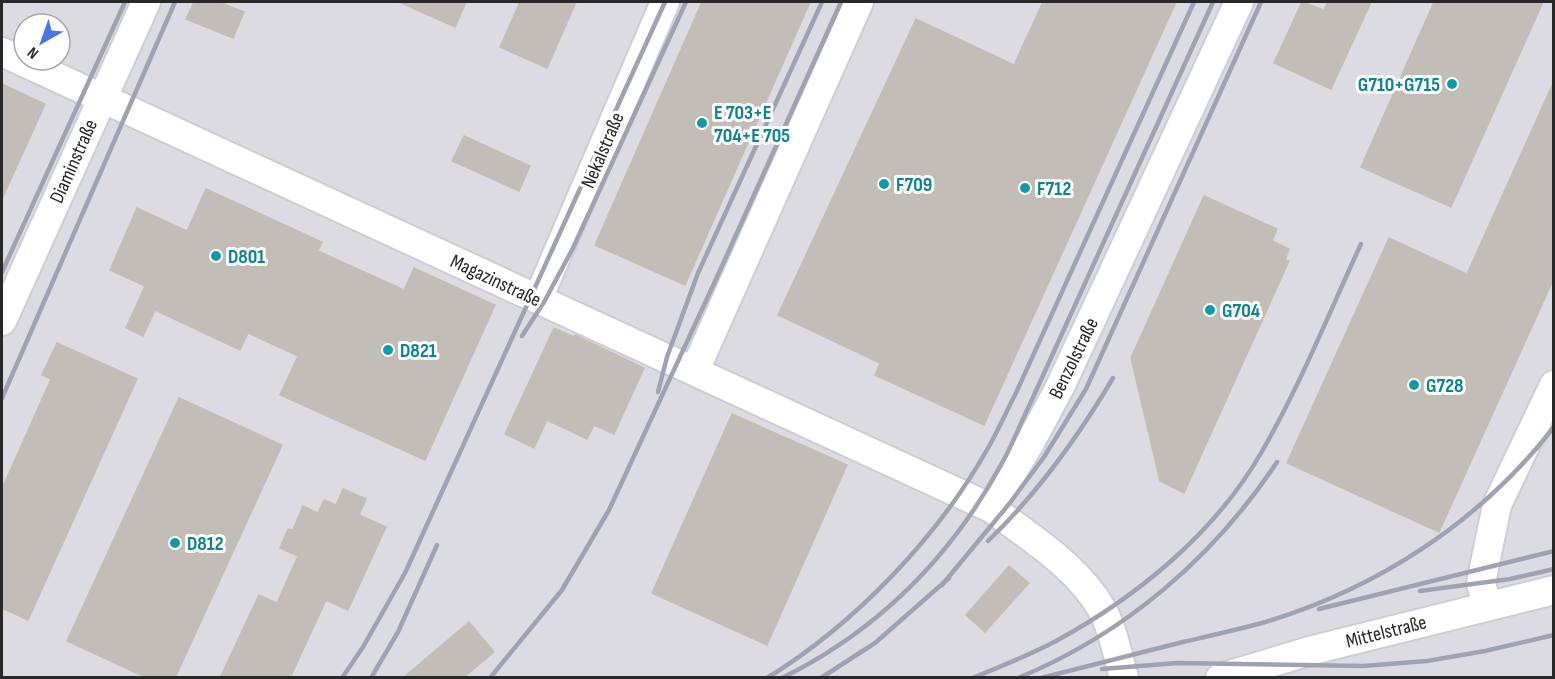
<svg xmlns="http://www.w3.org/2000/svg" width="1555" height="679" font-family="'Sofia Sans Condensed',sans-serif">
<rect width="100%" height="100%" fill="#e9e2db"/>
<path fill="#dddbe2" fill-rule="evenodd" d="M 2,2 L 1553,2 L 1553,677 L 2,677 ZM 24,24 L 60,24 L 60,60 L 24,60 Z"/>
<g fill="#c2bdb7" stroke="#c4beb5" stroke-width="1.5">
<polygon points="194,2 219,2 244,12 233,38 186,19"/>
<polygon points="399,2 466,2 455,27"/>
<polygon points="520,2 576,2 547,68 500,47"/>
<polygon points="702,2 810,2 685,285 595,245"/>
<polygon points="1043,2 1176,2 984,425 875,375 880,363 778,315 916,19 1014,65"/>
<polygon points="1302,2 1324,10 1328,2 1371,2 1331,89 1274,63"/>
<polygon points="1434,2 1543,2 1451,207 1361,167"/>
<polygon points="1554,81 1554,278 1439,532 1287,463 1389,238 1467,274"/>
<polygon points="2,84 45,104 2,199"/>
<polygon points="464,136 530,166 519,191 452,161"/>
<polygon points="206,189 322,242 318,251 404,290 414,268 495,305 425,460 280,395 298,356 248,333 240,350 155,310 143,336 126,328 145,286 110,270 137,208 187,231"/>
<polygon points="1204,196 1277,229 1272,241 1289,249 1285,260 1289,261 1184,493 1160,481 1131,358"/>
<polygon points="554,328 574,337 575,335 644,368 614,434 594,425 587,439 547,420 534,448 505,434"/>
<polygon points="57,343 137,379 28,620 2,608 2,489 51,379 42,375"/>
<polygon points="179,398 282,445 175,678 147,678 67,641"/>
<polygon points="732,414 847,465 767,645 652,593"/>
<polygon points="343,489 366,499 359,515 386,527 348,610 326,600 290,678 220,678 259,595 277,603 298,556 280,548 288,529 293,530 303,506 318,513 324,500 336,505"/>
<polygon points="1009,566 1029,583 985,632 966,615"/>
<polygon points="469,622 494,652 463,678 403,678"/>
</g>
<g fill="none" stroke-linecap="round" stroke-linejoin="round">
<g stroke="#c9ced9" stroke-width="32">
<g id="minor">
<path d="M 2,52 L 991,508 C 1030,538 1078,566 1103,611 C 1113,630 1118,656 1124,678"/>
<polyline points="538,299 665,2"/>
<polyline points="2,321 146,2"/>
<polyline points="695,370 859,2"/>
<polyline points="991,508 1031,441 1060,387 1239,2"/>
<polyline points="1487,606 1481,583 1497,505 1554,385"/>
<polyline points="1220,678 1313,650 1554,590"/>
</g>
</g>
<use href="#minor" stroke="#fff" stroke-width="28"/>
<g stroke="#9fa3b1" stroke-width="4.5">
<polyline points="2,272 125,2"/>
<polyline points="522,336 544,302 572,250 686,2"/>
<polyline points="658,392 667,357 698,273 822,2"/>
<polyline points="2,398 175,2"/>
<path d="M 988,541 C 1037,494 1078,437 1113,378"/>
<polyline points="942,585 1009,504 1044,457 1086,389 1261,2"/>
<polyline points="1420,591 1510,579 1554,569"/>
<polyline points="1319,609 1554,551"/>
<polyline points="1102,669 1177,663 1363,666 1427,661 1485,651 1554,635"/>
<polyline points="342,678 363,647 405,573 665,2"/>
<polyline points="371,678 398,632 437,545"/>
<polyline points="490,678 562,590 609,510 717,277 841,2"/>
<path d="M 767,678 C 855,624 938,537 988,448 C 998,431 1006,412 1015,395 L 1194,2"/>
<path d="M 782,678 C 877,631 950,558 1001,465 C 1012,446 1020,424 1030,404 L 1213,2"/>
<polyline points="821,678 875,643 949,578"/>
<path d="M 973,678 C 1001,666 1030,655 1056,641 C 1137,597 1215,533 1261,453 C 1300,386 1329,313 1361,244"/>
<path d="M 1018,678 C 1125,634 1214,557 1277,462"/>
<path d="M 1041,678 C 1088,666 1135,654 1183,642 C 1209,636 1236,630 1262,623 C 1377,589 1480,522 1554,427"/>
</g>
</g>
<g fill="#0f9aa8" stroke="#fff" stroke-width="2">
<circle cx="1452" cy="84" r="6"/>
<circle cx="702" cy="123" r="6"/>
<circle cx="884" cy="184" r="6"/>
<circle cx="1025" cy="188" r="6"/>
<circle cx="216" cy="256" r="6"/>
<circle cx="1210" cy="310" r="6"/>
<circle cx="388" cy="350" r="6"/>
<circle cx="1414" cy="385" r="6"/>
<circle cx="175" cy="543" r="6"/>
</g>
<g text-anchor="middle" stroke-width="6" stroke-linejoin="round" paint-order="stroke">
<g font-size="20" font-weight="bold" fill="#0d838f" stroke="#fff" text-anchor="start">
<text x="1440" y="91" text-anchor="end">G710+G715</text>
<text x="714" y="119">E 703+E<tspan x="714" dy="23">704+E 705</tspan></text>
<text x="896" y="191">F709</text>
<text x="1037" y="195">F712</text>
<text x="228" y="263">D801</text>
<text x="1222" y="317">G704</text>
<text x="400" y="357">D821</text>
<text x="1426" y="392">G728</text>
<text x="187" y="550">D812</text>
</g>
<g font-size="20" fill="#282828" stroke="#fff">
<text transform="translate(602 150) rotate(-67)" y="7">Nekalstraße</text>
<text transform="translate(73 161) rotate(-66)" y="7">Diaminstraße</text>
<text transform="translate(496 280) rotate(25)" y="7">Magazinstraße</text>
<text transform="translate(1073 358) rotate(-64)" y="7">Benzolstraße</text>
<text transform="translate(1386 631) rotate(-14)" y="7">Mittelstraße</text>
</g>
</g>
<rect width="1555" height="679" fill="none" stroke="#282828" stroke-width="6"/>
<g transform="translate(42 42) rotate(220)"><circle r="28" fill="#ffffff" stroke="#a9a9a9" stroke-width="1.5"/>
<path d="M0-4.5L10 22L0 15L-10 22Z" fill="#4973e8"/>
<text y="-9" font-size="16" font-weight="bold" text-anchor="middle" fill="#282828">N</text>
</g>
</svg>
